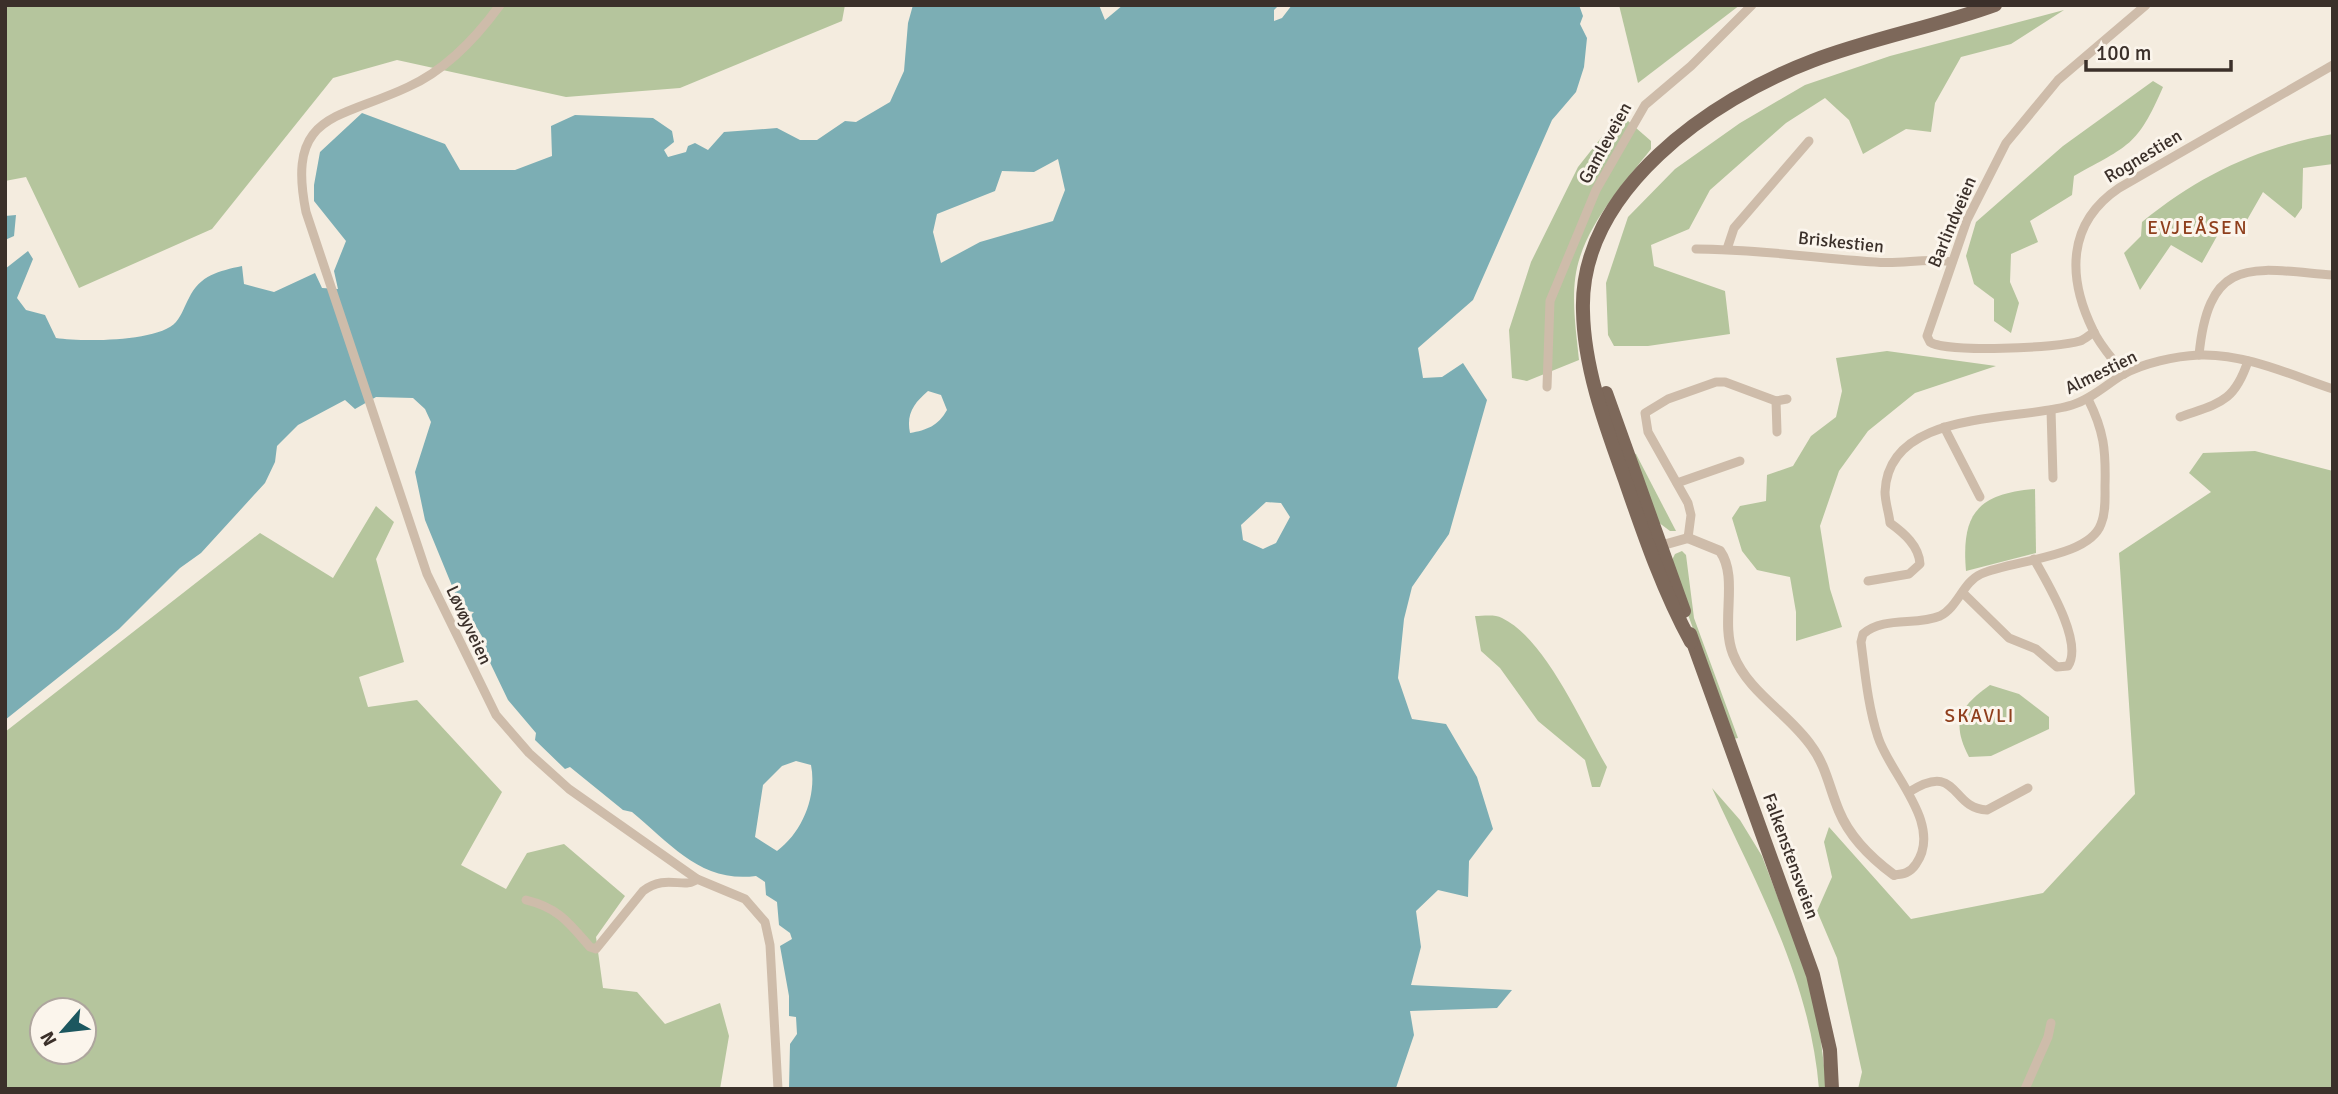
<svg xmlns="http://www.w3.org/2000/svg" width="2338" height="1094" font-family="Signika,sans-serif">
<rect width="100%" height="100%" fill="#f4ecdf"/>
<g fill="#b5c59d" fill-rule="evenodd">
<polygon points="5,5 845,5 842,21 680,88 566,97 397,60 333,78 212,229 79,288 26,177 5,181"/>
<polygon points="1619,5 1740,5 1638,83"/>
<polygon points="2064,10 2011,44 1961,57 1935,103 1931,132 1906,129 1863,154 1849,120 1825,98 1786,123 1710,190 1689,229 1651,245 1654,266 1725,291 1730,334 1648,346 1614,346 1608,335 1606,283 1628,217 1675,169 1740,123 1805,85 1890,56"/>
<path d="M 2153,81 L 2163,87 C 2137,147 2129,145 2074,176 L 2072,195 L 2030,221 L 2038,242 L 2011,254 L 2010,282 L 2019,303 L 2011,333 L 1994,321 L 1994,299 L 1974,284 L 1966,256 L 1976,222 L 2063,146 Z"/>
<path d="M 1620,114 L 1651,141 L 1651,149 C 1625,182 1593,217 1580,257 C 1569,289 1576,328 1579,360 L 1527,381 L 1512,378 L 1509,330 L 1531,262 L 1578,167 Z"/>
<path d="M 2333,134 L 2333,164 L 2303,168 L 2302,208 L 2295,218 L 2263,192 L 2243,227 L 2226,220 L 2202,263 L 2171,245 L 2140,290 L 2124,253 L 2141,236 L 2142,222 C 2201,174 2259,147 2333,134 Z"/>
<polygon points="1887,351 1996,366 1915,393 1868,431 1839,471 1820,526 1830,589 1842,627 1796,641 1796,612 1790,577 1757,570 1742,551 1732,518 1740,506 1766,501 1767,475 1793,466 1811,436 1836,417 1842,391 1836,358"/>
<polygon points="2255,451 2333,471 2333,1089 1858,1089 1862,1072 1837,958 1817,911 1832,877 1824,842 1829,827 1911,919 2043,893 2135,794 2119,553 2211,492 2189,473 2203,453"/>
<polygon points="1633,453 1636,454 1676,531 1670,531 1658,522"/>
<path d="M 2035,489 L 2036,553 L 1966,571 C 1961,513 1978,494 2035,489 Z"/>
<path d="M 376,506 L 394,522 L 376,559 L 404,662 L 359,677 L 368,707 L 417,700 L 502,792 L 461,865 L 506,889 L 527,853 L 564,844 L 625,896 L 596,937 L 603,988 L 637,992 L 665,1024 L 720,1003 L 729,1036 L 720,1089 L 5,1089 L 5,732 L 260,533 L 333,578 ZM 42,1010 L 84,1010 L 84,1052 L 42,1052 Z"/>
<polygon points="1682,551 1686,555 1694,618 1738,738 1733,739 1674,576 1672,560 1675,554"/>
<path d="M 1475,616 C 1483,616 1495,614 1502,618 C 1546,639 1582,725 1607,767 L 1600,787 L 1592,787 L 1585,760 L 1538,721 L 1500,668 L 1481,651 Z"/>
<path d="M 1990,685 L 2019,694 L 2049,717 L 2049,729 L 1991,756 L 1969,757 C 1951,722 1959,707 1990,685 Z"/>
<path d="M 1712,788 L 1740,820 L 1762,856 L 1815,995 L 1827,1089 L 1819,1089 C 1810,979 1757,886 1712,788 Z"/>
</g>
<g fill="#7caeb4" fill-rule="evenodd">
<path d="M 913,5 L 1099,5 L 1105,20 L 1123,5 L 1279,5 L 1274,10 L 1274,21 L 1282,18 L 1292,5 L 1579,5 L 1583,16 L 1580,24 L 1587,38 L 1584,67 L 1576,92 L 1552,120 L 1473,300 L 1418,348 L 1423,378 L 1442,377 L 1463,363 L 1487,400 L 1449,534 L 1412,587 L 1404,619 L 1398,678 L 1412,719 L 1446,724 L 1477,777 L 1493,829 L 1469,861 L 1468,897 L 1438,890 L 1416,911 L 1421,947 L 1411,985 L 1512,990 L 1497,1008 L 1410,1011 L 1414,1035 L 1396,1088 L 789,1089 L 790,1044 L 797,1034 L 796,1017 L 789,1016 L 789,996 L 780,946 L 792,939 L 790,933 L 779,925 L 777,902 L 766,895 L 765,882 L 756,876 C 701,883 672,845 632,812 L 623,810 L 570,767 L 565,769 L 535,740 L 536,733 L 508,700 L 483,648 L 487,645 L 470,616 L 474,612 L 467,611 L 464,600 L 457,598 L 425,520 L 415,472 L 431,422 L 425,409 L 413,398 L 376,397 L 355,409 L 345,400 L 298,425 L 277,446 L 275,462 L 265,483 L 201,553 L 180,568 L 119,629 L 5,720 L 5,269 L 28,251 L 33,259 L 17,298 L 26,310 L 45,315 L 56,338 C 82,342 159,342 176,322 C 182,315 185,305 189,298 C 200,275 219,271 242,266 L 244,284 L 274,292 L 315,273 L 322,288 L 338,289 L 334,271 L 346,241 L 314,201 L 314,185 L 320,152 L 362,113 L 445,144 L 460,170 L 515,170 L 552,156 L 551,126 L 575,115 L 653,118 L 672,131 L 674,142 L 664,150 L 668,157 L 686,152 L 688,146 L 695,143 L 708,150 L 724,132 L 777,128 L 800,140 L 817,140 L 845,121 L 856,122 L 890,102 L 904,71 L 908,23 ZM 1058,159 L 1065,190 L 1053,221 L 980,242 L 941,263 L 933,232 L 937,214 L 995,191 L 1002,171 L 1034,172 ZM 928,391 L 941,395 L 947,410 C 938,426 927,430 910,433 C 906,414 914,403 928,391 ZM 1266,502 L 1281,503 L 1290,517 L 1276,543 L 1263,549 L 1243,540 L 1241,525 ZM 796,761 L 811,765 C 817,795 803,832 777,851 L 755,837 L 763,785 L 782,766 Z"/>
<polygon points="16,215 14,236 5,240 5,216"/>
</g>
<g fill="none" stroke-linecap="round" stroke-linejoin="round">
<g stroke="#cebcaa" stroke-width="9">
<path d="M 500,5 C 476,38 446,70 408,87 C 338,120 286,112 306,212 L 427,574 L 496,715 L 529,753 L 569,789 L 697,879 L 745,899 L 765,922 L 770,945 L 778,1089"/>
<path d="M 1696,249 C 1756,249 1815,258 1875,262 C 1901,265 1926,257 1952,262"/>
<polyline points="1727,249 1734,228 1809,141"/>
<path d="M 2094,332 C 2089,335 2085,339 2080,341 C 2059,348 1945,353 1930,342 L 1927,336 L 1967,220 L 2006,143 L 2058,80 L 2146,5"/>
<path d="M 2199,355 C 2209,253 2253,269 2333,275"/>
<path d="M 2124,374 C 2114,360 2100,346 2093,330 C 2067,277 2067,223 2119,188 L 2333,65"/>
<polyline points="1547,387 1550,301 1596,190 1645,105 1691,66 1752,5"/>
<polyline points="1776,401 1777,432"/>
<polyline points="2051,410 2053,478"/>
<path d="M 2180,417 C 2219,403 2234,403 2248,361"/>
<polyline points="1944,427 1980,497"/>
<polyline points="1677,483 1740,461"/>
<polyline points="1688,538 1691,515 1688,503 1648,432 1645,413 1668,399 1716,382 1725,382 1776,401 1787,399"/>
<path d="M 1868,581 L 1909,574 L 1920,564 C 1919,546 1904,533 1890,523 C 1889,513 1885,502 1885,492 C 1888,408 2018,422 2072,405 C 2091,399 2106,385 2122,375 C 2143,363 2176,356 2199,355 C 2244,353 2291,375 2333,389"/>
<path d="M 1963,593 L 2009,638 L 2036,649 L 2057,667 L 2068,666 C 2084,642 2046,581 2034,559"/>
<path d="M 1909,792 C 1959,760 1950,809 1987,810 L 2028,788"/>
<path d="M 1894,875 C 1904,874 1910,873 1916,864 C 1944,824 1889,773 1878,737 C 1868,707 1865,673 1861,642 L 1863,634 C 1884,616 1916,626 1940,616 C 1958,607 1963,582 1981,574 C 2011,560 2089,558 2101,524 C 2106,512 2105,498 2105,486 C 2106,450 2104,431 2088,399"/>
<path d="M 526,900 C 559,908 569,923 590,947 L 596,949 L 643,891 C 666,873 685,890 697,879"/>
<polyline points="2025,1089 2048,1037 2051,1023"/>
</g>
<path stroke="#cebcaa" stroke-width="10" d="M 1656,547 L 1688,538 L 1720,551 C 1739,578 1720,621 1733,654 C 1749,694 1789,713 1812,747 C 1826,766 1830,790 1839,811 C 1850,838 1871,858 1894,875"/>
<g stroke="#7d685a" stroke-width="14">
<polyline points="1606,393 1684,611"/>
<polyline points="1690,634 1813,975 1830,1050 1832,1089"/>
<path d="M 1691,642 C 1663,591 1644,535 1625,480 C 1606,427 1584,369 1583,311 C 1579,190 1712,99 1812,61 C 1872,38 1935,27 1995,5"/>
</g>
</g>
<g text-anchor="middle" stroke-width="6" stroke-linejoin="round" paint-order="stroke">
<g font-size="18" fill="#3b302a" stroke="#fbf5ec">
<text transform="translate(1605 143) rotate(-61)" y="6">Gamleveien</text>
<text transform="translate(2143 156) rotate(-31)" y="6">Rognestien</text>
<text transform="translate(1952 222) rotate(-67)" y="6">Barlindveien</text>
<text transform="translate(1841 242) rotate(6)" y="6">Briskestien</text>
<text transform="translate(2101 372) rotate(-26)" y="6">Almestien</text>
<text transform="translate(469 625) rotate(65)" y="6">Løvøyveien</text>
<text transform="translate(1791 856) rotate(70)" y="6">Falkenstensveien</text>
</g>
<g font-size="19" letter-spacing="2" fill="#8f3f1d" stroke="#fbf5ec">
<text x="2198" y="234">EVJEÅSEN</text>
<text x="1980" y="722">SKAVLI</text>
</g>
</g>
<rect width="2338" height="1094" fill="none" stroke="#3b302a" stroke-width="14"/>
<g transform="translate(63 1031) rotate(242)"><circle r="33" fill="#fbf5ec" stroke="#aea69e" stroke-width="2"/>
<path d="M0-5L12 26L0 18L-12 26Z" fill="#1c575f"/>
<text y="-10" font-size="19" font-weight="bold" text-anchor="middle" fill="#3b302a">N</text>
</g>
<path d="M2086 60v10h145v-10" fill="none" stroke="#3b302a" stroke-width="3.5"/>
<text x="2096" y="60" font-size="21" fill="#3b302a" stroke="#fbf5ec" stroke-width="5" paint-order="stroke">100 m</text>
</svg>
